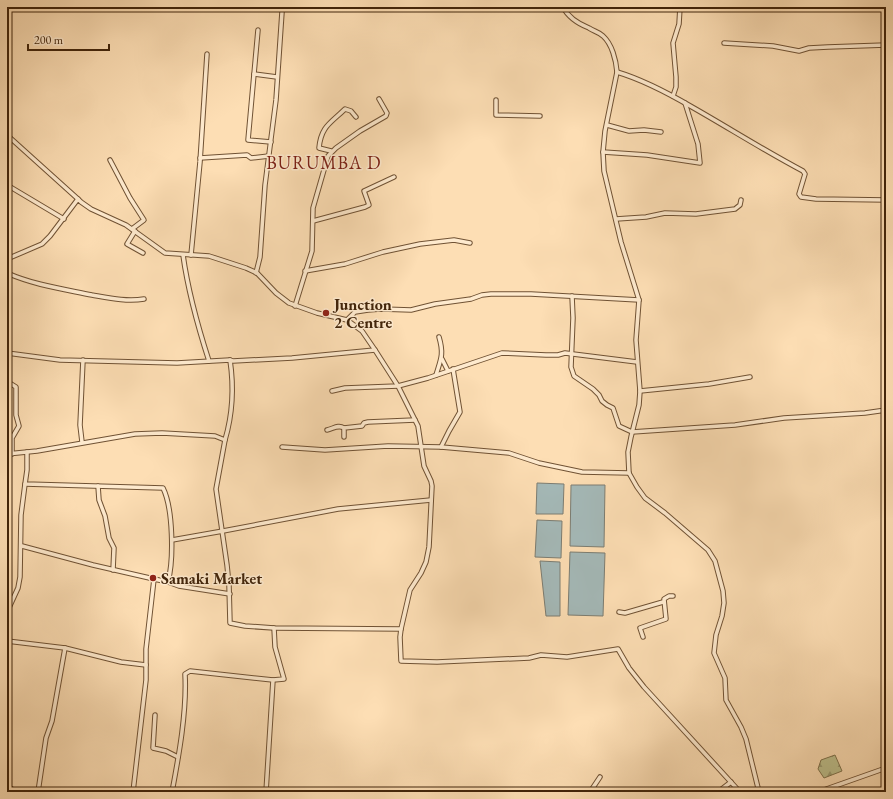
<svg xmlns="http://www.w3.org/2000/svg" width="893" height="799" font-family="'EB Garamond',serif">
<defs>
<pattern id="forest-firs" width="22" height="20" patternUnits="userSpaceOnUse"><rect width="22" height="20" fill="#bec18e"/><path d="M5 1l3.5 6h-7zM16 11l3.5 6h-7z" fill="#9c9d72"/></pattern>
</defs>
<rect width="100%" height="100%" fill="#fddeb4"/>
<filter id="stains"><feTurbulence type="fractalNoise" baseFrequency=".005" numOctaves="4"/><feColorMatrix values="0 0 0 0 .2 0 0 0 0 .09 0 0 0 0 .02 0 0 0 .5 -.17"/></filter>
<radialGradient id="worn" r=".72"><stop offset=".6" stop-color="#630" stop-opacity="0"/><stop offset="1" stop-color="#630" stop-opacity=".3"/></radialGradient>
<polygon fill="url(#forest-firs)" stroke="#80724c" points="835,755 842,771 824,778 818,769 821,760"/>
<g fill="#a4b9b8" stroke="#7c7d72">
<polygon points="537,483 564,484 563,514 536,514"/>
<polygon points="571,485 605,485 604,547 570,546"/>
<polygon points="537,520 562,521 561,558 535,557"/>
<polygon points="570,552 605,553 603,616 568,615"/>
<polygon points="540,561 560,562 560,616 546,616"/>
</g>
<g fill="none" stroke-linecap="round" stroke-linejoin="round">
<g stroke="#705234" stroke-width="5.5">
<g id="minor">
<path d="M 563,7 C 568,17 579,24 589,28 C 593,31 599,32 603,36 C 612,44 616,60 617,72 L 605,131 L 603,152 L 604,171 L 621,242 L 639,300 L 636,340 L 640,391 L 639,405 L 631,437 L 628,452 L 629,473 L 637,487 L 645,498 L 665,513 L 708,550 L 715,561 L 723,591 L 724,603 L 722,616 L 716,635 L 714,653 L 725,678 L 726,700 L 741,727 L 746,739 L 759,792"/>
<polyline points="258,30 248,140 271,142"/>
<polyline points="724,43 773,46 799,51 809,48 828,47 886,45"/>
<path d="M 617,72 C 644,80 668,93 692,107 C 729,128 765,151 803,171 L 805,174 L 799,194 L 801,197 L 816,199 L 886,200"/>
<polyline points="254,74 277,77"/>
<polyline points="673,96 676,87 676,77 673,43 679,24 680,7"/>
<polyline points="496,100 496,115 540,116"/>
<polyline points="607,125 629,131 644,130 661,132"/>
<polyline points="7,135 78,199"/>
<path d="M 331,151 L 319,148 C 321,126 331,123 345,109 L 351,111 L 356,117"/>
<polyline points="603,152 647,155 700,163 698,144 685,103"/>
<polyline points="200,158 247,155 251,158 269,156"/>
<polyline points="110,160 130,198 144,220 132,229"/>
<polyline points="7,185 64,219"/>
<polyline points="616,219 646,217 665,213 696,214 735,209 740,205 741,200"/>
<polyline points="313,221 365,207 369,205 364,191 394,177"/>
<polyline points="135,231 127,244 143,253"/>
<path d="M 183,255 C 188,291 198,327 209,361"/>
<polyline points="191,255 200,162 207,54"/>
<polyline points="7,259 42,244 50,236 78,199 81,202 91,209 126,225 165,253 209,256 246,268 257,273 276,293 289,303 317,313 347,320 362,331 375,350 398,386 418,426 424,466 431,481 432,486 429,547 426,562 421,573 410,590 401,629 400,637 401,661 437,662 529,658 541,655 567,657 618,649 629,668 644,687 740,792"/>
<polyline points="305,271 345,264 383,252 420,244 454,240 470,243"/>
<path d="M 7,273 C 34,285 63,289 92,295 C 109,298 127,302 144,299"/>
<polyline points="256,273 260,257 265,185 276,100 282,12"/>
<polyline points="572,296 573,318 571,367 574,376 593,389 599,395 602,401 607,405 613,408 619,426 632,432 735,425 784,418 865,413 886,410"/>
<polyline points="295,306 312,251 313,208 328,156 336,148 360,131 386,116 387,113 379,99"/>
<polyline points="347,320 355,312 368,310 381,309 411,310 435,304 471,299 482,295 491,294 531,294 639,300"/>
<polyline points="7,353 60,360 177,363 230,360 233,361 292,358 375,350"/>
<polyline points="442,359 448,371"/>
<polyline points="7,373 8,382 16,387 16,415 19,426 12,438 12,454"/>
<path d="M 436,375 C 441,359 444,354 439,337"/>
<polyline points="332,391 345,388 398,386 428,378 502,353 546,355 558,355 565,353 637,362"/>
<polyline points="640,391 709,384 750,377"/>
<path d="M 327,430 C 333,429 338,424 344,428"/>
<polyline points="344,437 344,428 362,426 364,423 368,422 415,420"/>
<path d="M 225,440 C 233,413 234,387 230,360"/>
<polyline points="82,442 80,425 83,360"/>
<polyline points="282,447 325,450 388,446 441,447 509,453 539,463 582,472 629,473"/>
<polyline points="441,447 449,431 460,412 453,369"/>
<path d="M 27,452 L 27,470 L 25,484 L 163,488 C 173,508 174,559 168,582 L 179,586 L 230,594"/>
<polyline points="7,454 37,451 135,434 162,433 215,436 225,440 216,489 227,565 229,585 230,623 245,626 274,628 401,629"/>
<polyline points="98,486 99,500 105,516 109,538 114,548 113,570"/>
<polyline points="172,540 223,531 338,509 431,500"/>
<polyline points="22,546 93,565 154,579 146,649 146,680 133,792"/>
<polyline points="154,579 168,582"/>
<polyline points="7,612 18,588 20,577 21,515 25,484"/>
<polyline points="619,612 625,613 663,602"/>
<polyline points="643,637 640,628 666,619 664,599 669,596 673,596"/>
<polyline points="7,641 65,648 121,662 146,665"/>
<polyline points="155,715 153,748 166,751 178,757"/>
<polyline points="38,792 46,738 52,721 65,648"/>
<path d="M 172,792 C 179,755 187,711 185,674 L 190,671 L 273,680 L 284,679 L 275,647 L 274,628"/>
<polyline points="266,792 273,680"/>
<polyline points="590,792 600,777"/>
<polyline points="718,792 731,782"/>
<polyline points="818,792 886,768"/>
</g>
</g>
<g stroke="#41240a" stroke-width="7">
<polyline id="highway" points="7,787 15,792"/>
</g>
<use href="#minor" stroke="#feeace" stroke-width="3.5"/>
<use href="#highway" stroke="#eebf7a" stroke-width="5"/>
</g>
<g fill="#8f2418" stroke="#feeace" stroke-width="1.5">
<circle cx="326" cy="313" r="4"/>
<circle cx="153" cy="578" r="4"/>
</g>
<g text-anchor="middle" stroke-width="3" stroke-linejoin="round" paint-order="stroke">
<g font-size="16" font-weight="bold" fill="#41240a" stroke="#feeace" text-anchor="start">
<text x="334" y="310">Junction<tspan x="334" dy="18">2 Centre</tspan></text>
<text x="161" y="584">Samaki Market</text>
</g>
<g font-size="18" letter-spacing="1" fill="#7a1f14" stroke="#feeace">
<text x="324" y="169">BURUMBA D</text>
</g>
</g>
<rect width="893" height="799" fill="none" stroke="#fddeb4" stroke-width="24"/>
<rect x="8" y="8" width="877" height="783" fill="none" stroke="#41240a" stroke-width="2"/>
<rect x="12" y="12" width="869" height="775" fill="none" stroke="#41240a"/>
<path d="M28 44v6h81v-6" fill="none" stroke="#41240a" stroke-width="2"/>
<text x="34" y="44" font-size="12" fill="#41240a" stroke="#feeace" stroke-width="3" paint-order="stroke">200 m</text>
<rect width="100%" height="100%" filter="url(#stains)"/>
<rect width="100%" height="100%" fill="url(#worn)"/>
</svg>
